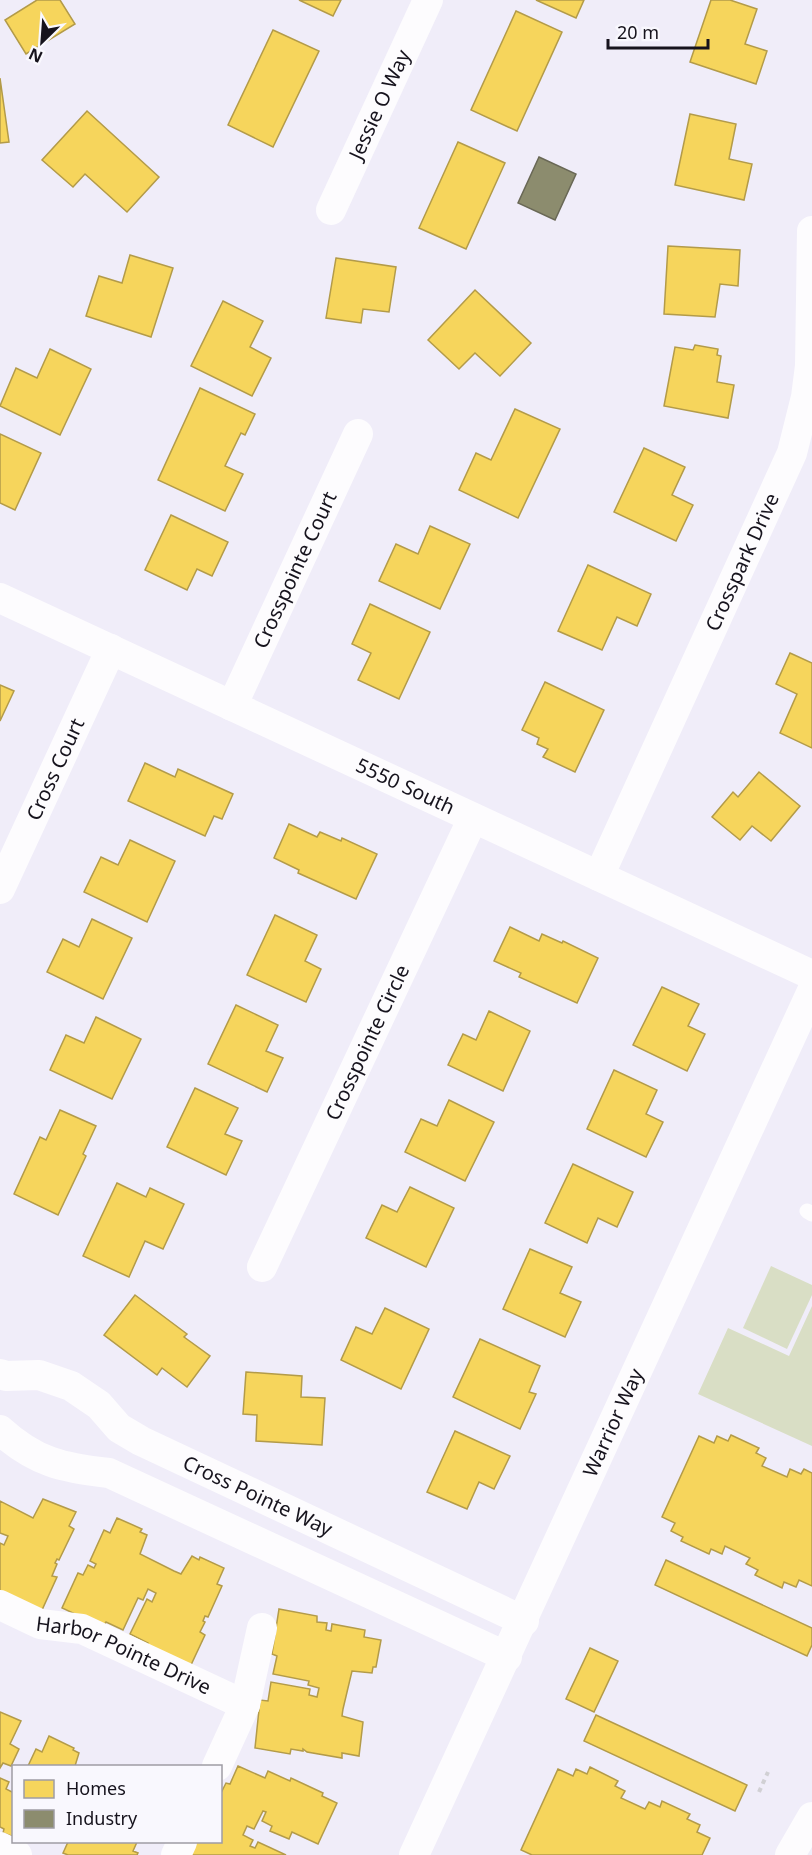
<svg xmlns="http://www.w3.org/2000/svg" width="812" height="1855" font-family="'Noto Sans',sans-serif">
<rect width="100%" height="100%" fill="#f0edf9"/>
<g fill="#d9dec5">
<polygon points="771,1266 812,1285 812,1295 787,1349 743,1328"/>
<polygon points="812,1306 812,1446 698,1394 728,1328 789,1356"/>
</g>
<g fill="#f6d55c" stroke="#b39b49" stroke-width="1.5">
<polygon points="37,0 60,0 75,24 26,54 5,20"/>
<polygon points="299,0 341,0 333,16"/>
<polygon points="536,0 584,0 576,18"/>
<polygon points="711,0 730,0 757,9 745,44 767,51 756,84 690,62"/>
<polygon points="516,11 562,32 517,131 471,110"/>
<polygon points="273,30 319,51 273,147 228,125"/>
<polygon points="0,78 9,142 0,143"/>
<polygon points="87,111 159,177 127,212 85,174 73,187 42,160"/>
<polygon points="690,114 736,124 729,159 752,164 744,200 675,185"/>
<polygon points="458,142 505,163 466,249 419,228"/>
<polygon points="668,246 740,250 738,286 720,284 715,317 664,314"/>
<polygon points="130,255 173,268 151,337 86,316 99,276 122,283"/>
<polygon points="336,258 396,267 389,312 363,309 361,323 326,318"/>
<polygon points="475,290 531,343 500,376 475,353 459,369 428,340"/>
<polygon points="223,301 263,321 250,347 271,358 252,396 191,366"/>
<polygon points="695,345 718,349 717,355 721,356 717,382 734,385 728,418 664,406 675,347 693,350"/>
<polygon points="50,349 91,369 60,435 0,406 16,368 37,378"/>
<polygon points="200,388 255,414 245,435 241,433 225,466 243,474 225,511 158,480"/>
<polygon points="515,409 560,429 518,518 459,490 476,453 491,460"/>
<polygon points="0,434 41,453 15,510 0,503"/>
<polygon points="644,448 685,467 672,495 693,505 676,541 614,512"/>
<polygon points="171,515 228,542 212,576 197,569 187,590 145,570"/>
<polygon points="430,526 470,544 440,609 379,581 396,544 418,554"/>
<polygon points="588,565 651,594 637,626 617,617 602,650 558,631"/>
<polygon points="370,604 430,632 399,699 358,680 371,653 352,644"/>
<polygon points="790,653 812,663 812,748 780,733 797,694 776,684"/>
<polygon points="545,682 604,710 575,772 543,757 548,749 537,744 539,738 522,730"/>
<polygon points="0,685 14,691 0,721"/>
<polygon points="145,763 175,777 178,769 233,794 222,819 214,816 205,836 128,801"/>
<polygon points="759,772 800,806 771,841 752,826 740,840 712,817 733,792 738,797"/>
<polygon points="289,824 317,837 320,832 341,841 342,838 377,854 356,899 298,873 299,870 274,858"/>
<polygon points="130,840 175,861 147,922 84,892 101,857 118,865"/>
<polygon points="275,915 317,935 305,961 321,969 306,1002 247,975"/>
<polygon points="92,919 132,938 103,999 47,972 63,939 79,947"/>
<polygon points="510,927 539,941 542,934 562,943 563,941 598,958 577,1003 519,977 521,973 494,961"/>
<polygon points="662,987 699,1004 688,1026 705,1034 687,1071 633,1045"/>
<polygon points="236,1005 278,1025 266,1051 283,1058 267,1092 208,1064"/>
<polygon points="489,1011 530,1031 503,1091 448,1065 463,1034 476,1040"/>
<polygon points="96,1017 141,1039 112,1099 50,1070 66,1035 84,1043"/>
<polygon points="614,1070 657,1090 646,1114 663,1122 646,1157 587,1129"/>
<polygon points="195,1088 238,1108 225,1134 242,1141 226,1175 167,1147"/>
<polygon points="449,1100 494,1122 465,1181 405,1152 421,1119 437,1126"/>
<polygon points="60,1110 96,1126 83,1154 86,1156 58,1215 14,1194 40,1137 46,1140"/>
<polygon points="573,1164 633,1192 617,1227 598,1218 587,1243 545,1223"/>
<polygon points="117,1183 146,1197 150,1188 184,1204 163,1249 145,1241 129,1277 83,1256"/>
<polygon points="410,1187 454,1208 426,1267 366,1238 382,1205 397,1212"/>
<polygon points="530,1249 572,1267 560,1293 581,1302 565,1337 503,1309"/>
<polygon points="135,1295 187,1334 184,1337 210,1356 187,1387 162,1368 157,1375 104,1335"/>
<polygon points="385,1308 429,1329 401,1389 341,1360 356,1327 372,1334"/>
<polygon points="480,1339 540,1366 529,1392 536,1394 520,1429 453,1397"/>
<polygon points="246,1372 302,1376 301,1397 325,1398 322,1445 256,1441 257,1415 243,1414"/>
<polygon points="455,1431 510,1456 494,1489 479,1482 467,1509 427,1492"/>
<polygon points="731,1435 759,1448 756,1453 766,1458 762,1466 787,1477 790,1469 801,1474 804,1469 812,1473 812,1586 799,1580 796,1587 784,1582 782,1588 755,1575 758,1570 746,1564 750,1558 725,1546 722,1554 711,1549 709,1554 681,1541 683,1537 671,1531 675,1523 662,1517 699,1436 714,1443 717,1436 728,1441"/>
<polygon points="43,1499 76,1512 69,1526 74,1529 59,1560 57,1559 55,1563 57,1564 52,1576 57,1577 42,1610 0,1594 0,1543 4,1545 8,1536 0,1533 0,1501 33,1518"/>
<polygon points="117,1518 142,1529 140,1532 147,1535 140,1554 174,1571 181,1574 192,1556 199,1560 200,1557 224,1568 217,1584 222,1586 208,1617 205,1616 203,1621 205,1622 200,1632 205,1635 190,1667 145,1649 148,1643 130,1634 147,1599 152,1602 156,1593 148,1589 143,1600 138,1598 123,1630 106,1622 103,1627 62,1608 78,1573 83,1575 88,1565 94,1568 96,1564 90,1561 104,1530 110,1533"/>
<polygon points="666,1560 812,1628 812,1645 807,1656 655,1585"/>
<polygon points="279,1609 317,1616 317,1622 327,1623 326,1630 331,1631 332,1624 365,1630 364,1637 381,1640 376,1667 373,1667 372,1673 352,1671 343,1709 342,1716 363,1722 359,1756 342,1753 342,1758 307,1752 303,1749 303,1751 291,1749 290,1754 255,1748 260,1700 268,1701 271,1682 310,1689 309,1695 317,1697 319,1688 308,1685 309,1681 273,1674 277,1656 272,1654"/>
<polygon points="590,1648 618,1661 594,1712 566,1699"/>
<polygon points="0,1712 21,1721 10,1744 19,1749 11,1766 3,1763 0,1768"/>
<polygon points="596,1715 747,1785 735,1811 584,1741"/>
<polygon points="49,1736 74,1748 73,1750 79,1753 75,1766 28,1766 36,1749 42,1752"/>
<polygon points="238,1766 265,1778 268,1771 290,1781 291,1778 323,1793 322,1796 337,1803 318,1844 292,1832 289,1839 270,1831 272,1826 262,1821 266,1812 263,1811 254,1829 247,1826 243,1835 253,1840 250,1846 255,1848 258,1842 286,1855 190,1855 195,1842 220,1842 220,1795 226,1783 230,1784"/>
<polygon points="590,1767 618,1781 615,1786 625,1791 621,1798 645,1809 649,1802 660,1807 662,1801 690,1814 687,1819 700,1825 697,1832 710,1838 702,1855 532,1855 521,1850 558,1769 573,1776 576,1769 587,1774"/>
<polygon points="0,1778 9,1782 6,1789 14,1793 14,1837 3,1833 4,1829 0,1827"/>
<polygon points="68,1842 137,1842 133,1851 138,1853 137,1855 68,1855 63,1853"/>
</g>
<polygon fill="#8c8c6e" stroke="#696856" stroke-width="1.5" points="539,157 576,174 555,220 518,203"/>
<g fill="none" stroke-linecap="round" stroke-linejoin="round">
<polyline stroke="#d1d0d4" stroke-width="4" stroke-dasharray="4.5 4.5" stroke-linecap="butt" points="759,1792 768,1772"/>
<polyline stroke="#fdfcfe" stroke-width="15" points="807,1211 812,1214"/>
<g stroke="#fdfcfe" stroke-width="30">
<path id="s1" d="M 331,210 L 428,0"/>
<path id="s2" d="M 0,598 L 812,975"/>
<path id="s3" d="M 232,706 L 358,434"/>
<path id="s4" d="M 599,876 L 792,453 L 806,397 L 810,366 L 812,231"/>
<path id="s5" d="M 0,889 L 111,649"/>
<path id="s6" d="M 262,1267 L 473,818"/>
<path id="s7" d="M 0,1374 L 6,1376 L 39,1375 L 71,1386 L 99,1405 L 119,1428 L 141,1441 L 524,1621"/>
<path d="M 0,1430 C 35,1462 63,1468 109,1473 L 507,1657"/>
<path id="s8" d="M 0,1605 L 40,1624 L 82,1629 L 245,1705"/>
<polyline points="217,1766 245,1705 262,1628"/>
<polyline points="0,1847 17,1855"/>
<polyline points="176,1855 182,1842"/>
<path id="s9" d="M 414,1855 L 812,991"/>
<polyline points="790,1855 812,1817"/>
</g>
</g>
<g text-anchor="middle" stroke-width="6" stroke-linejoin="round" paint-order="stroke">
<g font-size="20" fill="#16131d" stroke="#f9f8fe">
<text dy="7" stroke="none"><textPath href="#s1" startOffset="116">Jessie O Way</textPath></text>
<text dy="7" stroke="none"><textPath href="#s4" startOffset="345">Crosspark Drive</textPath></text>
<text dy="7" stroke="none"><textPath href="#s3" startOffset="150">Crosspointe Court</textPath></text>
<text dy="7" stroke="none"><textPath href="#s5" startOffset="132">Cross Court</textPath></text>
<text dy="7" stroke="none"><textPath href="#s2" startOffset="447">5550 South</textPath></text>
<text dy="7" stroke="none"><textPath href="#s6" startOffset="248">Crosspointe Circle</textPath></text>
<text dy="7" stroke="none"><textPath href="#s9" startOffset="476">Warrior Way</textPath></text>
<text dy="7" stroke="none"><textPath href="#s7" startOffset="292">Cross Pointe Way</textPath></text>
<text dy="7" stroke="none"><textPath href="#s8" startOffset="134">Harbor Pointe Drive</textPath></text>
</g>
</g>
<rect x="12" y="1765" width="210" height="78" fill="#f9f8fe" stroke="#9e9ca4" stroke-width="1.5"/>
<rect x="24" y="1780" width="30" height="18" fill="#f6d55c" stroke="#9e9ca4" stroke-width="1.5"/>
<text x="66" y="1795" font-size="18" fill="#16131d">Homes</text>
<rect x="24" y="1810" width="30" height="18" fill="#8c8c6e" stroke="#9e9ca4" stroke-width="1.5"/>
<text x="66" y="1825" font-size="18" fill="#16131d">Industry</text>
<g transform="translate(42 42) rotate(205)" stroke="#f9f8fe" stroke-width="4.5" paint-order="stroke">
<path d="M0-4.5L10 22L0 15L-10 22Z" fill="#16131d"/>
<text y="-9" font-size="16" font-weight="bold" text-anchor="middle" fill="#16131d">N</text>
</g>
<path d="M608 39v9h100v-9" fill="none" stroke="#16131d" stroke-width="3"/>
<text x="617" y="39" font-size="18" fill="#16131d" stroke="#f9f8fe" stroke-width="4.5" paint-order="stroke">20 m</text>
</svg>
